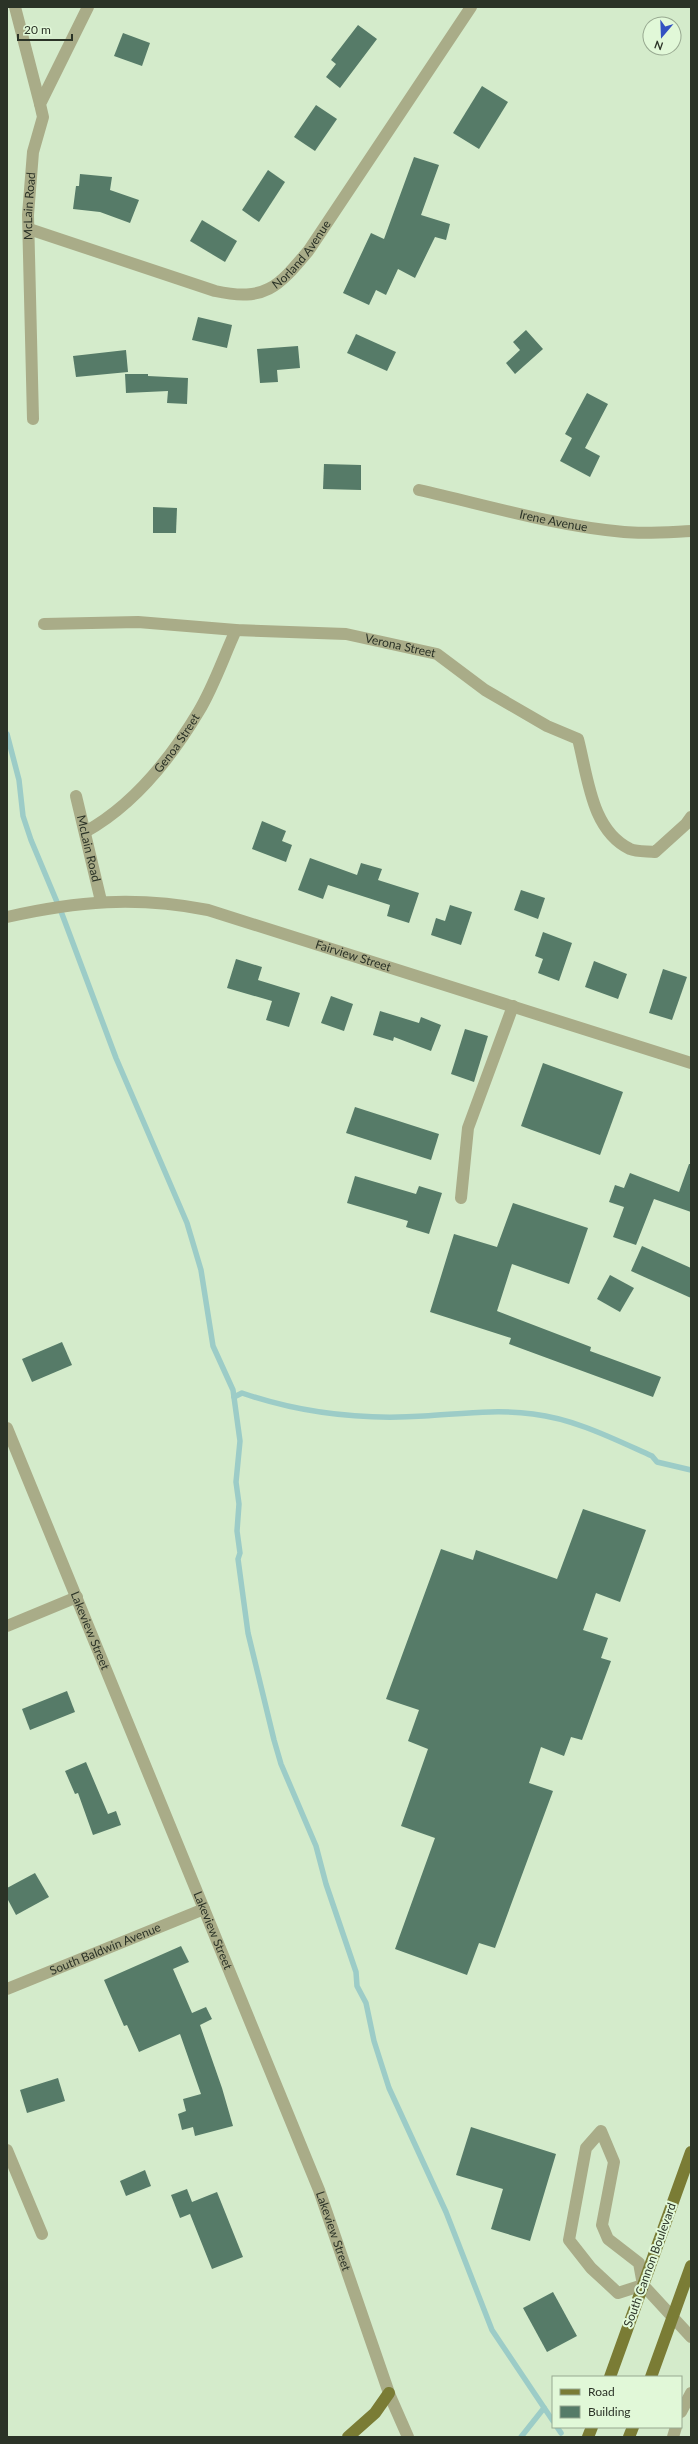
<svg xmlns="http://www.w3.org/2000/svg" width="698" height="2444" font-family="Lato,sans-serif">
<rect width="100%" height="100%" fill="#d4ebcb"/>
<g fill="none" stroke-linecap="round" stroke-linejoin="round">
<g stroke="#9cccc7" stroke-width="5.5">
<polyline points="7,734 19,780 23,816 31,840 62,914 116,1058 187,1223 201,1270 213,1346 233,1390 240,1441 236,1482 239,1504 237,1531 240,1553 238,1559 248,1633 274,1740 281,1764 316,1846 326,1884 356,1972 357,1986 366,2003 374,2041 389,2088 446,2212 492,2330 553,2421"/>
<path d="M 234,1397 L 242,1393 C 300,1413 363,1420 424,1416 C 460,1414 496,1409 533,1414 C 575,1419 614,1439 652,1456 L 657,1462 L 691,1470"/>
<polyline points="557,2427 561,2433"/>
<polyline points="521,2437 544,2408"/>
</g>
</g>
<g fill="#567b68">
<polygon points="358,25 377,39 340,88 326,77 336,64 331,60"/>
<polygon points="123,33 150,43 142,66 114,56"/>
<polygon points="482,86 508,102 479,149 453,133"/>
<polygon points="316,105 337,119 315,151 294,137"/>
<polygon points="414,157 439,165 421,215 450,224 446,240 435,237 415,278 398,269 386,295 376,290 369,305 343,293 371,233 384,239"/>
<polygon points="268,170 285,182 259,222 242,210"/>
<polygon points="80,174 112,177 110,190 139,200 130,223 100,212 73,209 76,186 79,186"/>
<polygon points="202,220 237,241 225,262 190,241"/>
<polygon points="198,317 232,325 227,348 192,340"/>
<polygon points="526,330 543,349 515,374 506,363 520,350 513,342"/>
<polygon points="356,334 396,352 387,371 347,353"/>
<polygon points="298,346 300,368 277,370 278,382 260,383 257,349"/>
<polygon points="126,350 128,372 76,377 73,356"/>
<polygon points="125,374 148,374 148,376 188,378 187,404 167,403 168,391 126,393"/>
<polygon points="587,393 608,404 585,448 600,456 590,477 560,461 572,438 565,434"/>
<polygon points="324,464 361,465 361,490 323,489"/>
<polygon points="153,507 177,508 176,533 153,533"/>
<polygon points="262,821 286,831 282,841 292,845 286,862 252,849"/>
<polygon points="310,858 357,875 361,863 382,869 378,880 419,893 409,923 387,916 390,905 328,885 323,899 298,890"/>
<polygon points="521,890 545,898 538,919 514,910"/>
<polygon points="450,905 472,912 461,945 431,935 436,918 445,921"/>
<polygon points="543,932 572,943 559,981 538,973 543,959 535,956"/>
<polygon points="236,959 262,967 258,980 300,993 289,1027 266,1020 272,1001 227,988"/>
<polygon points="594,961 627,974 618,999 585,987"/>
<polygon points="663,969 687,977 672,1020 649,1013"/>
<polygon points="331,996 353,1004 344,1031 321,1023"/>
<polygon points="380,1011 419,1023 421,1017 441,1025 431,1051 394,1037 393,1041 373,1035"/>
<polygon points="465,1029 488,1036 474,1082 451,1074"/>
<polygon points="543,1063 623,1092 600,1155 521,1126"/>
<polygon points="355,1107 439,1134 431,1160 346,1133"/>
<polygon points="689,1164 691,1164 691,1212 654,1199 636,1245 613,1237 624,1207 609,1202 615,1185 624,1188 630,1173 679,1192"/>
<polygon points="355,1176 416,1194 419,1186 442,1193 429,1234 406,1227 408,1221 347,1203"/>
<polygon points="513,1203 588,1228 569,1284 512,1264 497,1311 591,1347 590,1351 661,1377 653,1397 509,1344 511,1338 430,1312 454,1234 497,1247"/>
<polygon points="642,1246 691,1268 691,1298 631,1271"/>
<polygon points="610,1275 634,1288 620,1312 597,1299"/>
<polygon points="62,1342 72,1365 32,1382 22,1359"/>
<polygon points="583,1509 646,1530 620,1602 596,1593 583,1630 608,1638 601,1658 611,1661 582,1740 571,1737 564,1756 541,1747 529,1783 553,1791 495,1948 479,1943 467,1975 395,1949 435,1838 401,1826 428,1749 408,1741 419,1710 386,1699 441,1549 473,1560 476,1550 557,1579"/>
<polygon points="67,1691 75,1712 30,1730 22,1709"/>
<polygon points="86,1762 108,1814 116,1811 121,1825 93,1835 78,1793 75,1794 65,1771"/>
<polygon points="35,1873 49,1897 16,1915 7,1898 7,1888"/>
<polygon points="181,1946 189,1962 173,1969 192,2013 206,2007 212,2019 200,2025 222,2088 233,2126 195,2136 193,2127 182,2130 178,2114 186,2111 183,2099 201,2094 180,2034 139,2052 127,2025 124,2026 104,1980"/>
<polygon points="58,2078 65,2101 27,2113 20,2090"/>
<polygon points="471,2127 556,2154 530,2241 491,2229 503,2189 456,2175"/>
<polygon points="145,2170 151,2186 126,2196 120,2181"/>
<polygon points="187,2189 192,2202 217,2192 243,2257 212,2269 190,2214 180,2218 171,2195"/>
<polygon points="553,2292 577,2336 547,2352 523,2308"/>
</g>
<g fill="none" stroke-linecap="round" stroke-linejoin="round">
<g stroke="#a9ac88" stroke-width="12">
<polyline points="15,7 40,104"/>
<path id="s1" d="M 29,229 L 215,291 C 266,302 278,287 309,250 L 471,7"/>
<path id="s2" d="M 33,419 L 28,215 L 33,152 L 43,117 L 40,104 L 88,7"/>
<path id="s3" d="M 419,490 C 486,505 555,526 624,532 C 646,534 669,532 691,531"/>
<path id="s4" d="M 44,624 L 138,622 L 236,630 L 346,634 L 437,654 L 485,690 L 547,726 L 578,739 C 588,777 591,830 630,849 C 637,852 648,851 655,852 L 686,824 L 691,817"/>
<path id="s5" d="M 76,796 L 101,901"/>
<path id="s6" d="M 85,832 C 134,805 171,758 199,711 C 214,686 224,656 236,630"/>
<path id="s7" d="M 7,917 C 77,901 136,896 208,910 L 691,1063"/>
<polyline points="461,1198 468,1128 513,1006"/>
<path id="s8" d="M 7,1428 L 319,2190 L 390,2396 L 408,2437"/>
<polyline points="7,1626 77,1597"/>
<path id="s9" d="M 7,1989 L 204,1909"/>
<polygon points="601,2131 614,2162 602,2225 608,2239 639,2263 643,2285 618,2293 591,2268 569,2240 586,2148"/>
<polyline points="7,2150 42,2234"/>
<polyline points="643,2285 691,2337"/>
<polyline points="681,2412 691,2393"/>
<polyline points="673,2437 676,2427"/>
</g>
<g stroke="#7a7c35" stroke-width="12">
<polyline points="610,2377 691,2152"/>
<polyline points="651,2377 691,2266"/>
<polyline points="348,2437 375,2413 389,2393"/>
<polyline points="588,2437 592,2427"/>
<polyline points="629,2437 633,2427"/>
</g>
</g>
<g text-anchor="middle" stroke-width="4" stroke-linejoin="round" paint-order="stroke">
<g font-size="12" fill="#2b3327" stroke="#e1f8d8">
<text dy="4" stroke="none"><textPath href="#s2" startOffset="213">McLain Road</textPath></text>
<text dy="4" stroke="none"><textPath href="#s1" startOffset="299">Norland Avenue</textPath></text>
<text dy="4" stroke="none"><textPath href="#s3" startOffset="138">Irene Avenue</textPath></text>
<text dy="4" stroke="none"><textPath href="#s4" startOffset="358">Verona Street</textPath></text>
<text dy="4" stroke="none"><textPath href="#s6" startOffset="129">Genoa Street</textPath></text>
<text dy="4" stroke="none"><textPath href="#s5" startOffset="54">McLain Road</textPath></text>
<text dy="4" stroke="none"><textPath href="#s7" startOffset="355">Fairview Street</textPath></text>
<text dy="4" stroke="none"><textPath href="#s8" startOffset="219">Lakeview Street</textPath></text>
<text dy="4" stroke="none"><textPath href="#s8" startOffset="543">Lakeview Street</textPath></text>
<text dy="4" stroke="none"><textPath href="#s9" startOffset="106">South Baldwin Avenue</textPath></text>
<text dy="4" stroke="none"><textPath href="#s8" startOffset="867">Lakeview Street</textPath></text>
<text transform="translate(650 2265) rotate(-70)" y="4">South Cannon Boulevard</text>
</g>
</g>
<rect width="698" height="2444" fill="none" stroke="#2b3327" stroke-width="16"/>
<rect x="552" y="2376" width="130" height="52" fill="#e1f8d8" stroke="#98a991"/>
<rect x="560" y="2389" width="20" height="6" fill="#7a7c35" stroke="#98a991"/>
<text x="588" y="2396" font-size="12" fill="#2b3327">Road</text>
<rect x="560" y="2406" width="20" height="12" fill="#567b68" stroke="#98a991"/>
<text x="588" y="2416" font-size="12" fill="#2b3327">Building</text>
<g transform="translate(662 36) rotate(199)"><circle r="19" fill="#e1f8d8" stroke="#98a991"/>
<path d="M0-3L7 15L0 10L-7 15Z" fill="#3251c2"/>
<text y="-6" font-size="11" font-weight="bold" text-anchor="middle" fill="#2b3327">N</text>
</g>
<path d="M18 34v6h54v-6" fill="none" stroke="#2b3327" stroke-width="2"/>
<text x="24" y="34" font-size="12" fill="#2b3327" stroke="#e1f8d8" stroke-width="3" paint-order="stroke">20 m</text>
</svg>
